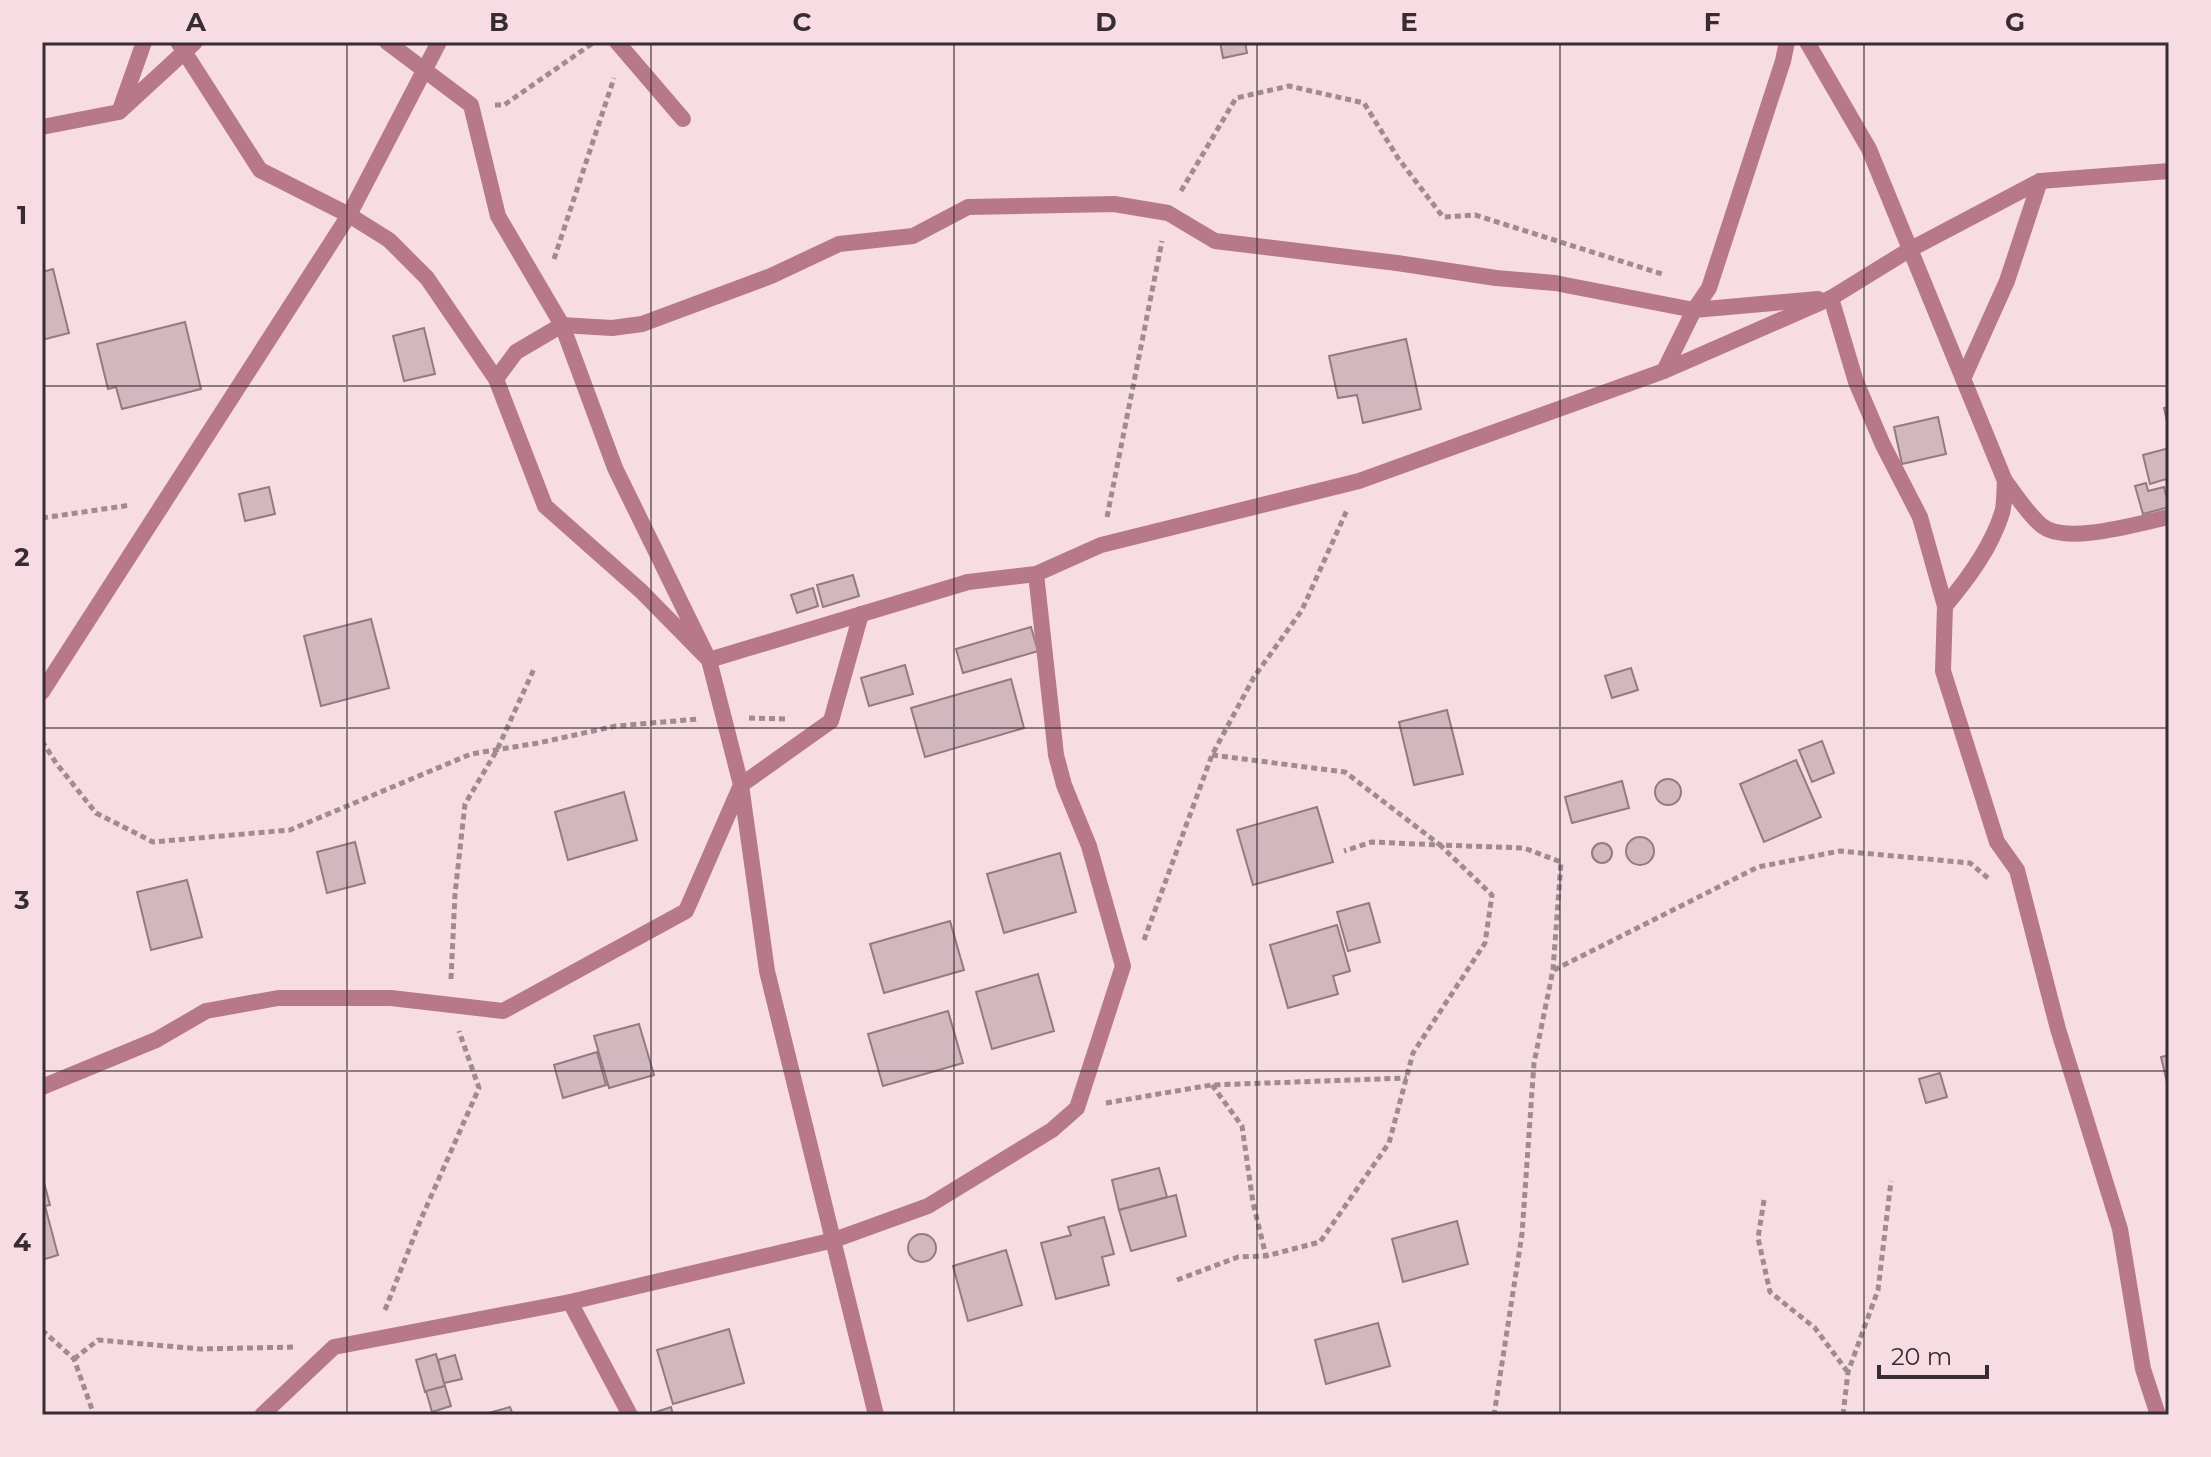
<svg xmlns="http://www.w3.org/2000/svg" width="2211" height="1457" font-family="Montserrat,sans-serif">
<rect width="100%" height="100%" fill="#f8dce3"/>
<g fill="#d2b7be" stroke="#947b81" stroke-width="2">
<polygon points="1220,42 1245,42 1247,53 1223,58"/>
<polygon points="53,269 69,333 42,340 42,272"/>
<polygon points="185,322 201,389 122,409 116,387 108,389 97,344"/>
<polygon points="424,328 435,374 404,381 393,336"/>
<polygon points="1406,339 1421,409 1363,423 1357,395 1338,398 1329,356"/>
<polygon points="2169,407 2169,430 2164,408"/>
<polygon points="1938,417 1946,454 1902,464 1894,427"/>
<polygon points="2169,448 2169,489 2166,479 2150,484 2143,455"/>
<polygon points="2146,483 2148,491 2164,487 2169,507 2143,514 2135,486"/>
<polygon points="269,487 275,514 245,521 239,494"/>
<polygon points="853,575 859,596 823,607 817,585"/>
<polygon points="813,588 818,606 797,613 791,595"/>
<polygon points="371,619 389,688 321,706 304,636"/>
<polygon points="1031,627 1038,651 963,673 956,649"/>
<polygon points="905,665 913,694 869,706 861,678"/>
<polygon points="1631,668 1638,690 1612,698 1605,676"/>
<polygon points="1011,679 1024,728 925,757 911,708"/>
<polygon points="1447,710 1463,774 1414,785 1399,722"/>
<polygon points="1822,741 1834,773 1812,782 1799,750"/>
<polygon points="1796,760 1821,817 1764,842 1740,784"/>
<circle cx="1668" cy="792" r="13"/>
<polygon points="1622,781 1629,808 1572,823 1565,797"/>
<polygon points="624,792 637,840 568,860 555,812"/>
<polygon points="1317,807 1333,862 1253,885 1237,830"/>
<circle cx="1640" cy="851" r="14"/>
<polygon points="355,842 365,883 327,893 317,852"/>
<circle cx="1602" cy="853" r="10"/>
<polygon points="1060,853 1076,912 1004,933 987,874"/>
<polygon points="187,880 202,937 151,950 137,892"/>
<polygon points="1369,903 1380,942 1348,951 1337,912"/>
<polygon points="950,921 964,970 884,993 870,944"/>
<polygon points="1337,925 1350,971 1333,976 1338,994 1288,1008 1270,945"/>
<polygon points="1038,974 1054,1031 992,1049 976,992"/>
<polygon points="948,1011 963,1063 883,1086 868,1034"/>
<polygon points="639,1024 654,1075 609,1088 594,1036"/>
<polygon points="597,1052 606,1085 563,1098 554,1065"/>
<polygon points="2169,1055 2169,1091 2161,1057"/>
<polygon points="1940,1073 1947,1097 1926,1103 1919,1079"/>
<polygon points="1159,1168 1167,1197 1119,1210 1112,1180"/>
<polygon points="42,1175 50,1205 45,1206 58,1255 42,1260"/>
<polygon points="1176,1195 1186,1236 1131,1251 1119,1210"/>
<polygon points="1104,1217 1114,1254 1102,1257 1109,1285 1056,1299 1041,1243 1071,1235 1068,1227"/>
<polygon points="1457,1221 1468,1264 1403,1282 1392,1239"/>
<circle cx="922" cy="1248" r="14"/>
<polygon points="1006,1250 1022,1305 968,1321 953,1266"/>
<polygon points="1378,1323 1390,1366 1326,1384 1315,1340"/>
<polygon points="729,1329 744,1383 673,1404 657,1350"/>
<polygon points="436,1354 445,1386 425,1392 416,1360"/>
<polygon points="455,1355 462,1379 444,1383 438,1360"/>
<polygon points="445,1386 451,1406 432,1412 426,1391"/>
<polygon points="510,1407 513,1415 490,1415 489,1413"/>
<polygon points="671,1407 673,1415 647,1415"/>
</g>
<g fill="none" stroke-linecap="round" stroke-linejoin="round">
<g stroke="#9f8b90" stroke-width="5" stroke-dasharray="6 4" stroke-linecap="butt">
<polyline points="495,105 504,105 593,43"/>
<polyline points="1181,191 1236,98 1289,86 1364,103 1398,158 1443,217 1475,215 1662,274"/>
<polyline points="554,259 614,78"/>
<polyline points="1107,517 1162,241"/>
<polyline points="42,518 131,505"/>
<polyline points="749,718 787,719"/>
<polyline points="42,741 56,763 96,813 153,842 290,830 471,754 538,743 616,726 699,719"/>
<polyline points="1212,755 1345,772 1440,845 1524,848 1561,862 1553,970 1534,1063 1522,1234 1494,1415"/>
<polyline points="1144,940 1212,755 1254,677 1302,610 1347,510"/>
<polyline points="1554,970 1758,867 1840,851 1970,863 1988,878"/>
<polyline points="451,979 455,894 465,804 497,750 534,669"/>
<polyline points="1212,1085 1242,1126 1253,1203 1266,1256"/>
<polyline points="1106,1103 1211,1085 1407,1078"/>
<polyline points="1764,1200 1758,1238 1770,1292 1815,1328 1847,1371"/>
<polyline points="1177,1280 1238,1257 1266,1256 1320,1242 1389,1143 1413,1053 1485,943 1492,895 1440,845 1372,842 1344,851"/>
<polyline points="385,1310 421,1219 479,1088 459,1031"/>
<polyline points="42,1330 74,1359 94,1415"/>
<polyline points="74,1359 98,1340 201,1349 295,1347"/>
<polyline points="1843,1415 1848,1372 1878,1290 1891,1181"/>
</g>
<g stroke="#b8788b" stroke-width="16">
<polyline points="178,42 260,170 349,215 389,240 427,278 496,379 545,506 641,591 709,660 615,468 562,325 498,216 471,105 387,42"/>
<polyline points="617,42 683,119"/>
<path d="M 1807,42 L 1869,149 L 2005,481 C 2016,495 2027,513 2041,525 C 2065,546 2139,523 2169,517"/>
<polyline points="120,110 144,42"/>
<polyline points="42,127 119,112 195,42"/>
<polyline points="1831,298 1856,382 1883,445 1920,517 1945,606 1943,671 1997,842 2017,870 2058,1029 2120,1229 2143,1369 2158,1415"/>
<polyline points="1664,371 1694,310 1709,288 1783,61 1787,42"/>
<polyline points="496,379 516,352 562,325 612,328 642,324 771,276 839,244 913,236 968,207 1114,204 1168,213 1215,241 1397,263 1496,278 1555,283 1694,310 1818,299"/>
<polyline points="1963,379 2007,281 2040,181"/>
<path d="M 1945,606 C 1968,579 1991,548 2002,513 C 2005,503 2004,491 2005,481"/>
<polyline points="42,692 349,215 439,42"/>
<polyline points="42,1087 156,1040 206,1011 278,998 391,998 503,1011 686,911 741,785 831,721 861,614"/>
<polyline points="570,1302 834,1240 928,1206 1052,1130 1077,1108 1123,966 1089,846 1064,785 1056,755 1036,574"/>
<polyline points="262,1415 334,1347 570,1302 630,1415"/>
<polyline points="876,1415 767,971 741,785 709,660 968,582 1036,574 1101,545 1359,481 1664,371 1831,298 1909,250 2040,181 2169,171"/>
</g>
</g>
<path fill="none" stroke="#372c2f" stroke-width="2" stroke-opacity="0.55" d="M 347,42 L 347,1415M 651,42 L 651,1415M 954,42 L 954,1415M 1257,42 L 1257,1415M 1560,42 L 1560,1415M 1864,42 L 1864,1415M 42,386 L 2169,386M 42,728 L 2169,728M 42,1071 L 2169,1071"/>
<rect width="2211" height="1457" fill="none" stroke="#f8dce3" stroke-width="88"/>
<path d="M1879 1365v12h108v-12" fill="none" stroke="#372c2f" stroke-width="4"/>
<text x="1891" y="1365" font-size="24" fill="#372c2f" stroke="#f8dce3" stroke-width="6" paint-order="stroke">20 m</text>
<rect x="44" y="44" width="2123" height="1369" fill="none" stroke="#372c2f" stroke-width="3"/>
<g font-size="26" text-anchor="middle" font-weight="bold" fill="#372c2f">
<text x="196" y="31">A</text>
<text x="499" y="31">B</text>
<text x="802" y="31">C</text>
<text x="1106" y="31">D</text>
<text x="1409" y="31">E</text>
<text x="1712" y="31">F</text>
<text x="2015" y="31">G</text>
<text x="22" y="224">1</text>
<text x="22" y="566">2</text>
<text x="22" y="909">3</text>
<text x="22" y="1251">4</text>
</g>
</svg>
